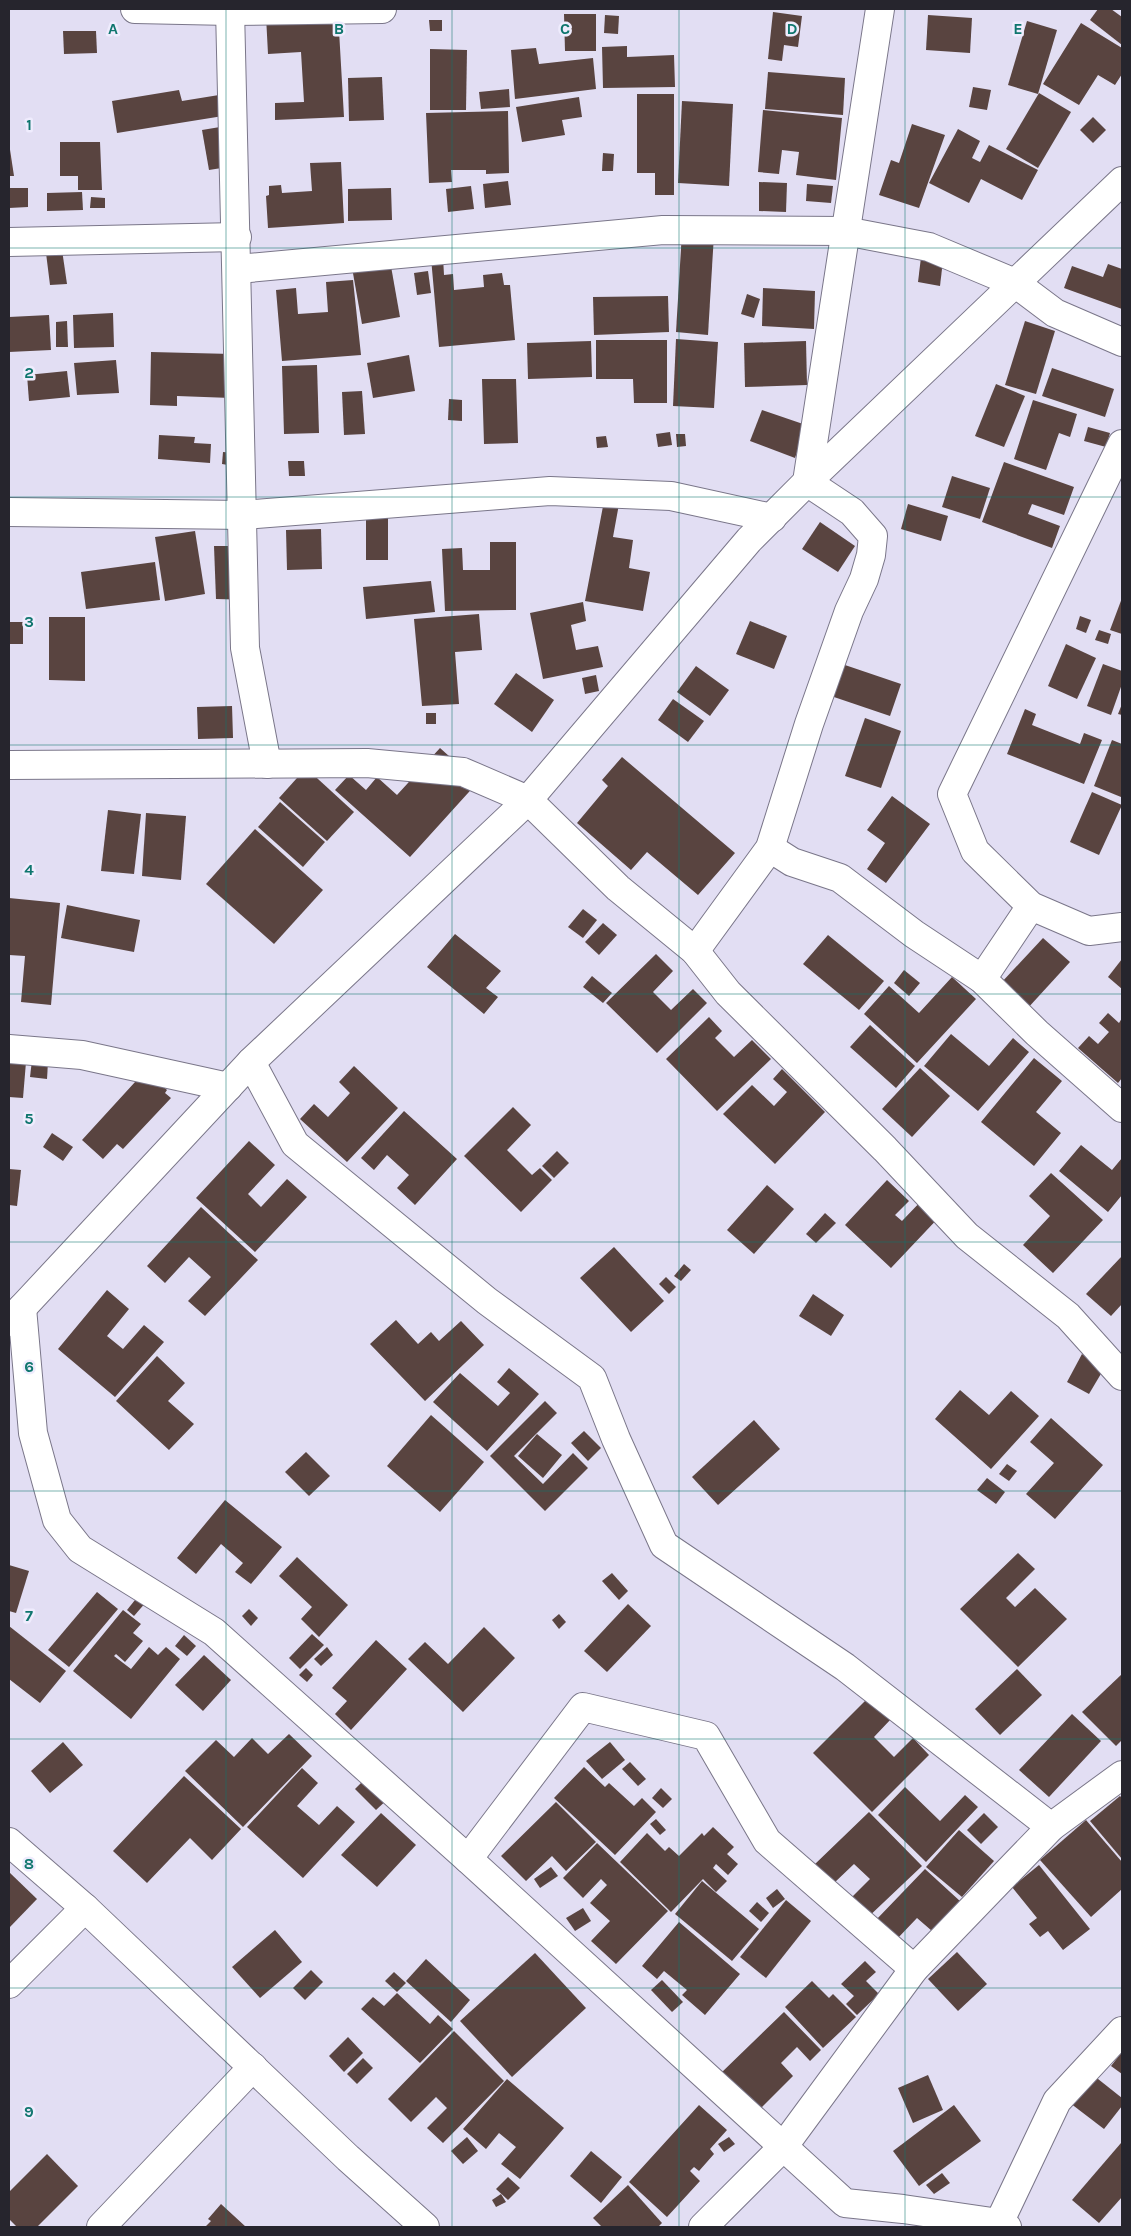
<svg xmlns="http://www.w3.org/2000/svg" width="1131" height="2236" font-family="Karla,sans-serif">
<rect width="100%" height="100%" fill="#e2def3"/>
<g fill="#594440">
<polygon points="1098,9 1111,9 1122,17 1122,45 1090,20"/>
<polygon points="773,12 802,16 798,47 784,45 782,61 768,59"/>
<polygon points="338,13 344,117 275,120 275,103 304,102 301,52 268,54 266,16"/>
<polygon points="564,14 596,14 596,51 565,51"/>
<polygon points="605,15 619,16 618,34 604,33"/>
<polygon points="928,15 972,18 970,53 926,50"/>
<polygon points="429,20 442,20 442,31 430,31"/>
<polygon points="1027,21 1057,30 1038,94 1008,85"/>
<polygon points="1081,23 1122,48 1122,74 1115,85 1098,75 1079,105 1043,84"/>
<polygon points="63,31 96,31 97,53 64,54"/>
<polygon points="627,46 627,57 674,55 675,87 603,88 602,47"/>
<polygon points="536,48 539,64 593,58 596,89 515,99 511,50"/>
<polygon points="430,49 467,50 466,110 430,110"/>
<polygon points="768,72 845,78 843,115 765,109"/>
<polygon points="382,77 384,120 349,121 348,78"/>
<polygon points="973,87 991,90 987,110 969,107"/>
<polygon points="509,89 510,107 481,109 479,92"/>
<polygon points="179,90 182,101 219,95 223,116 117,133 112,101"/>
<polygon points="1039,93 1071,112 1038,168 1006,149"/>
<polygon points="637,94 674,94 674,195 655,195 655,173 637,173"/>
<polygon points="579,97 582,117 562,120 565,135 522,142 516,107"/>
<polygon points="682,101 733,104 729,186 678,183"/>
<polygon points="763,110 842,118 836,180 796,175 799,152 782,150 779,174 758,172"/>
<polygon points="508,111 509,173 486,174 486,170 451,170 452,182 429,183 426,113"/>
<polygon points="1093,117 1106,130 1093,143 1080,130"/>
<polygon points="912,124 945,135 919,208 879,195 891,160 899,163"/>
<polygon points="226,126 234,166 209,170 202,130"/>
<polygon points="958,129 980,141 972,158 980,162 989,145 1038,170 1022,200 981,179 969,203 929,183"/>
<polygon points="60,142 100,142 102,190 78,190 78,176 60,176"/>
<polygon points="9,143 14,176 9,176"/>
<polygon points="603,153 614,154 613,171 602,171"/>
<polygon points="341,162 344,223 268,228 266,196 269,195 269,186 281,185 282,193 312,191 310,163"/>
<polygon points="508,181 511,205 485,208 483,184"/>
<polygon points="759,182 787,183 786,212 759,211"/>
<polygon points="807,184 833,186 831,203 806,201"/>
<polygon points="471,186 474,209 448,212 446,189"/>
<polygon points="9,188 28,188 28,207 9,208"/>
<polygon points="391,188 392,220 348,221 348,189"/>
<polygon points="82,192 83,210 47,211 47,193"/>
<polygon points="91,197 105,198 105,208 90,208"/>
<polygon points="682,232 714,234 708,335 676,332"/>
<polygon points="61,243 67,284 50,285 45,245"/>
<polygon points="922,249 944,252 940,286 918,282"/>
<polygon points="389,255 400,317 362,324 351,262"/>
<polygon points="443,257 444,275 453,274 454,290 484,287 483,275 502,273 504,285 510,285 515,340 439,347 431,258"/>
<polygon points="1108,264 1122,269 1122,309 1064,288 1072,266 1103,277"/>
<polygon points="428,271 431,293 417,295 414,273"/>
<polygon points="353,280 361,355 282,361 276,290 296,288 298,314 328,312 326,282"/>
<polygon points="763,288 815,291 814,329 762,326"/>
<polygon points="747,294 760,299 754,318 741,314"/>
<polygon points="668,296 669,332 594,335 593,297"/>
<polygon points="113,313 114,347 74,348 73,315"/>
<polygon points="49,315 51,350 9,352 9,317"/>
<polygon points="67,321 68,347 56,347 56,322"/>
<polygon points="1025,321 1055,331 1036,394 1005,385"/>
<polygon points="676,339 718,342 714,408 673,406"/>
<polygon points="596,340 667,340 667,403 634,403 633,379 596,379"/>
<polygon points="591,341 592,377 528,379 527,343"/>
<polygon points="806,341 807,385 745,387 744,343"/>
<polygon points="151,352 232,354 231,398 177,396 177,406 150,405"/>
<polygon points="409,355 415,391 373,398 367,363"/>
<polygon points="116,360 119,393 77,395 74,363"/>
<polygon points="317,365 319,433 284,434 282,366"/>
<polygon points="1052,368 1114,389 1105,417 1042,396"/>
<polygon points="67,371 70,397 29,401 27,375"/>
<polygon points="482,379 516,379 518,443 484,444"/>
<polygon points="996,384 1025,396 1004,447 975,436"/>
<polygon points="362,391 365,434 344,435 342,392"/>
<polygon points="449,399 462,400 462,421 448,420"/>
<polygon points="1033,400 1077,414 1070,437 1059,433 1046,470 1014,459"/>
<polygon points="762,410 806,425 795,458 750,441"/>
<polygon points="1088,427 1110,433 1106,447 1084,441"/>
<polygon points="670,432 672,445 658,447 656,434"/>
<polygon points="676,434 685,434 686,446 677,447"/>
<polygon points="159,435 195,437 194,443 211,444 210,463 158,459"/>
<polygon points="606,436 608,447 597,448 596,437"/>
<polygon points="223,452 235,453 234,466 222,464"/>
<polygon points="288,461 304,461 305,476 289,476"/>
<polygon points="1004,462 1074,487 1064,515 1032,504 1028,514 1060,526 1052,548 982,522"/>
<polygon points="952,476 990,488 980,519 942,507"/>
<polygon points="604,501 619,504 613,537 633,540 629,568 650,572 643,611 585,601"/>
<polygon points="908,504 948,516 941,541 901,529"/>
<polygon points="366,517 388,518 388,560 366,560"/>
<polygon points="820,522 855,546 838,572 802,549"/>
<polygon points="321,529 322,569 287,570 286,530"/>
<polygon points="195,531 205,594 165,601 155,537"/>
<polygon points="490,542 516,542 516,610 445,611 442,549 462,548 463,570 490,570"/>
<polygon points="214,546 236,546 253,600 216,599"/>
<polygon points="155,562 160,600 86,609 81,572"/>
<polygon points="431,581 435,612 366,619 363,587"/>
<polygon points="1122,598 1122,634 1110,630"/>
<polygon points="583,602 586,621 571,625 576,650 598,646 603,667 543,679 530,613"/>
<polygon points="479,614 482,650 455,652 459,704 422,706 414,619"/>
<polygon points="1080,616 1091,620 1086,633 1076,629"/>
<polygon points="49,617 85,617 85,681 49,680"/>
<polygon points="750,621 787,636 774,669 736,654"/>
<rect x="9" y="622" width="14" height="22"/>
<polygon points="1099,630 1111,634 1108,644 1095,640"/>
<polygon points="1066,644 1096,658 1077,699 1048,686"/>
<polygon points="842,664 901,684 890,716 831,696"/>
<polygon points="1103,664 1122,671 1122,684 1111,715 1087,706"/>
<polygon points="696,666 729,690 710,716 677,692"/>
<polygon points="516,673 554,700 532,732 494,704"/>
<polygon points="596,675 599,691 585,694 582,678"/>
<polygon points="673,699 704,721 688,742 658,720"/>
<polygon points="1122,704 1122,715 1118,714"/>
<polygon points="232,706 233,738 198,739 197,707"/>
<polygon points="1025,709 1036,714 1032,725 1080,744 1084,733 1102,740 1084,784 1007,754"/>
<rect x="426" y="713" width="10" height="11"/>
<polygon points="865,718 901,731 881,788 845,776"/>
<polygon points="1112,740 1122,744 1121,797 1094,786"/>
<polygon points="440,748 478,782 410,857 335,790 349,775 366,790 377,777 397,795"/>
<polygon points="622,757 735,853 698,895 647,852 631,870 577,823 608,786 602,780"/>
<polygon points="306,768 354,812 327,841 279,798"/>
<polygon points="1092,792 1122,805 1099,855 1070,842"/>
<polygon points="892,796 930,824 886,883 867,869 885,843 867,830"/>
<polygon points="280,802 325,842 303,867 258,827"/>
<polygon points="108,810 141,814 134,874 101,871"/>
<polygon points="146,813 186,816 181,880 142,876"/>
<polygon points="255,829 323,890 274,944 206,884"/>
<polygon points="9,898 60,903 51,1005 21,1002 25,956 9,955"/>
<polygon points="67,905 140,920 134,952 61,938"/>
<polygon points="583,909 597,920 583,938 568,927"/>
<polygon points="603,923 617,935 599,955 585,942"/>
<polygon points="455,934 501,971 486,988 498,997 484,1014 427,967"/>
<polygon points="828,935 884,981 859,1010 803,964"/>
<polygon points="1043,938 1070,962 1027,1009 1000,984"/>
<polygon points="656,954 673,971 653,992 671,1010 693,989 707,1003 657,1053 606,1003"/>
<polygon points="1122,959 1122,989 1108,977"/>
<polygon points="904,970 920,983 909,996 894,983"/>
<polygon points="592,976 612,993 603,1003 583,987"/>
<polygon points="952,977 976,999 917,1063 864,1014 889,986 919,1013"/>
<polygon points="1108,1013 1119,1023 1122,1018 1122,1078 1118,1083 1078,1048 1089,1036 1098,1044 1109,1032 1099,1023"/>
<polygon points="709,1017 722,1031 715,1038 734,1057 752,1040 771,1059 717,1111 666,1059"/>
<polygon points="870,1025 915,1066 896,1088 850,1047"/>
<polygon points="951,1034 989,1066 1013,1038 1029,1052 978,1111 924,1066"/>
<polygon points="1034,1058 1062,1081 1036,1112 1061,1133 1034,1166 981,1122"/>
<polygon points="9,1060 26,1062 23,1098 9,1097"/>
<polygon points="32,1060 48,1062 47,1079 30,1077"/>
<polygon points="354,1066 398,1108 347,1162 300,1119 314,1104 328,1117 350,1093 339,1082"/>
<polygon points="920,1068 950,1096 912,1137 882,1109"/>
<polygon points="782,1069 825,1112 775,1164 723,1114 752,1085 774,1106 787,1092 773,1079"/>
<polygon points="146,1070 167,1090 165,1093 171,1098 123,1149 117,1144 103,1159 82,1140"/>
<polygon points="513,1107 531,1125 507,1150 532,1175 540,1168 552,1180 521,1212 464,1156"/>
<polygon points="404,1111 457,1159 415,1205 397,1188 409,1175 387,1155 374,1170 361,1158"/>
<polygon points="52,1133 73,1147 63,1161 43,1147"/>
<polygon points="249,1141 275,1165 248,1194 261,1207 287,1179 307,1197 255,1252 196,1198"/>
<polygon points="1081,1145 1112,1170 1122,1158 1122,1195 1108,1212 1059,1171"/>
<polygon points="557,1151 569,1163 554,1178 542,1166"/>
<polygon points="9,1169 21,1170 17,1206 9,1205"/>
<polygon points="1051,1173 1103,1220 1053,1273 1023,1245 1050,1216 1029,1196"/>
<polygon points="887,1180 909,1201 895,1215 902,1221 925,1197 943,1213 891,1268 845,1225"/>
<polygon points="767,1185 794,1209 754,1254 727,1230"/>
<polygon points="201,1207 258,1260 205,1316 188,1301 211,1277 189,1257 165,1283 147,1266"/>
<polygon points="825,1213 836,1223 816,1243 806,1234"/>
<polygon points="614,1247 664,1301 631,1332 580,1278"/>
<polygon points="1122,1256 1122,1304 1111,1316 1086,1294"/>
<polygon points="684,1264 691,1270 681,1281 674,1276"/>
<polygon points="666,1277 676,1287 669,1294 659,1284"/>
<polygon points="107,1290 129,1309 107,1336 123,1349 144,1325 164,1342 115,1397 58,1349"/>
<polygon points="813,1294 844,1315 831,1336 799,1316"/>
<polygon points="396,1320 418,1344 431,1332 439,1341 461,1321 484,1345 425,1401 370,1344"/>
<polygon points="1082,1354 1105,1367 1089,1394 1067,1382"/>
<polygon points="157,1356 185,1383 168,1401 194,1424 169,1450 116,1401"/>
<polygon points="509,1368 539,1394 487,1451 433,1402 460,1373 498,1406 510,1393 497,1382"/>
<polygon points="960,1390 989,1415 1011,1391 1039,1416 991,1469 935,1419"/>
<polygon points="545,1401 557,1413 514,1456 543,1484 573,1453 588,1468 545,1511 490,1456"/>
<polygon points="431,1415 484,1462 440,1512 387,1466"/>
<polygon points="1051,1418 1103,1465 1055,1519 1026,1494 1054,1463 1030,1442"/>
<polygon points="754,1420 780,1449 718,1505 692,1477"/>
<polygon points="584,1431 601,1448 588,1461 571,1443"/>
<polygon points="537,1434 562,1455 543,1478 518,1456"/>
<polygon points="306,1452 330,1476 309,1496 285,1472"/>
<polygon points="1007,1464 1017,1471 1009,1481 999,1474"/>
<polygon points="987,1478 1005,1492 996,1504 977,1490"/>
<polygon points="225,1500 282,1547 251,1584 235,1572 243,1563 221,1544 196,1574 177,1558"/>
<polygon points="1018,1553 1035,1569 1006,1598 1015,1607 1035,1588 1067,1619 1018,1667 960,1609"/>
<polygon points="297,1557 348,1605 319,1637 301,1619 312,1607 279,1576"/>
<polygon points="9,1565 29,1571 16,1613 9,1611"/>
<polygon points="612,1573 628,1591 619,1600 602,1581"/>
<polygon points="97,1592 118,1609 69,1667 48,1650"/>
<polygon points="139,1595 147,1601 134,1616 127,1610"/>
<polygon points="628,1604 651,1626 607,1672 584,1651"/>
<polygon points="249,1609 258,1618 251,1626 242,1616"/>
<polygon points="123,1610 141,1624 133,1633 143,1641 125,1662 116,1654 114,1656 131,1669 149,1647 158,1655 166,1647 180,1659 131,1719 73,1671"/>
<polygon points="559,1614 566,1622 559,1629 552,1620"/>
<polygon points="9,1626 66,1671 40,1703 9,1679"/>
<polygon points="484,1627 515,1658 463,1712 408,1659 425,1642 448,1664"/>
<polygon points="312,1634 324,1645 300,1669 289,1658"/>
<polygon points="184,1635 196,1646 187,1656 175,1646"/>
<polygon points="376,1640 407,1669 351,1730 335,1714 347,1701 332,1688"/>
<polygon points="327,1647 333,1655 321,1666 314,1659"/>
<polygon points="204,1655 231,1680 203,1711 175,1685"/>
<polygon points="306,1668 313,1675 307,1682 299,1675"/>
<polygon points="1017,1669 1042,1695 1000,1735 975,1709"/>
<polygon points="1122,1674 1122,1740 1116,1746 1082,1712"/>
<polygon points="869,1697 891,1719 874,1737 894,1757 913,1738 929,1755 872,1812 813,1753"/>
<polygon points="1072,1714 1101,1741 1049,1797 1019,1770"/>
<polygon points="289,1734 312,1756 243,1827 185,1771 216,1740 234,1757 252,1738 268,1754"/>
<polygon points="63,1742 83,1765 50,1793 31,1771"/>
<polygon points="610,1742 625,1760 602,1779 586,1761"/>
<polygon points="630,1762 646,1779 638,1786 622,1769"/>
<polygon points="584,1767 605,1787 609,1783 634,1806 642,1798 656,1812 615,1855 554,1798"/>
<polygon points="302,1768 318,1783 297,1806 319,1825 337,1806 355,1822 303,1878 247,1827"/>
<polygon points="370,1774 391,1796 376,1810 355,1789"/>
<polygon points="184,1776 241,1829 212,1860 190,1838 147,1883 113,1851"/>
<polygon points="905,1787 940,1821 965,1795 978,1807 926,1862 878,1815"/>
<polygon points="661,1788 672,1799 663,1808 652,1798"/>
<polygon points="1120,1796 1122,1798 1122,1859 1090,1821"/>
<polygon points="556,1802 596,1842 566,1871 552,1856 526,1881 501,1856"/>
<polygon points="869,1812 922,1866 864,1921 846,1903 870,1879 854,1864 833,1884 814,1865"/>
<polygon points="381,1813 416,1845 377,1887 341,1855"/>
<polygon points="984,1813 998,1827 981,1844 967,1830"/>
<polygon points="656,1819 666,1830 660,1835 650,1824"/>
<polygon points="1086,1820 1122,1862 1122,1889 1091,1917 1040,1860"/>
<polygon points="713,1827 734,1847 727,1854 738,1864 728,1875 716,1864 713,1868 727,1881 716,1892 703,1879 671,1912 620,1862 647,1833 665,1851 669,1847 679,1856 702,1833 704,1836"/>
<polygon points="959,1830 994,1861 962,1897 926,1867"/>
<polygon points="597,1843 668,1911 616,1964 591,1941 610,1921 590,1903 607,1885 601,1879 583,1898 563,1878"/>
<polygon points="1039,1865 1090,1929 1063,1950 1048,1931 1040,1937 1029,1924 1037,1918 1012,1887"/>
<polygon points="551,1867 558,1876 540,1888 534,1879"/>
<polygon points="925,1869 961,1902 932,1931 917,1918 896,1940 875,1921"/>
<polygon points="9,1872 37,1899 9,1928"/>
<polygon points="702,1881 759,1929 732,1961 675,1914"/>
<polygon points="777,1889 785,1899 773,1908 766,1898"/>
<polygon points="786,1900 811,1921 766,1978 740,1957"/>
<polygon points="757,1902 769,1913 761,1922 749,1911"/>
<polygon points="583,1908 591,1921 575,1931 566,1918"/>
<polygon points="679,1922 740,1974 705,2015 682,1995 687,1990 664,1971 657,1979 642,1966"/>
<polygon points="275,1930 302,1962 260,1998 232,1967"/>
<polygon points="957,1952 987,1984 958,2011 928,1979"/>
<polygon points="535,1953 586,2008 512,2077 460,2021"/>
<polygon points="426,1959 470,2000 451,2022 406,1981"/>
<polygon points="865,1961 876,1972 866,1981 879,1994 857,2015 846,2004 854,1996 841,1984"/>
<polygon points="311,1970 323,1982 305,2000 293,1988"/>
<polygon points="394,1972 406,1983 397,1992 385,1981"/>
<polygon points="662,1980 683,2002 672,2012 651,1990"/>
<polygon points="812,1981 829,1998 833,1994 856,2017 823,2048 785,2007"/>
<polygon points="397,1993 430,2024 438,2015 453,2029 420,2063 361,2009 373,1997 384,2006"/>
<polygon points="784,2012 821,2050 810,2061 797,2047 781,2063 793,2076 758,2111 721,2073"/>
<polygon points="454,2031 504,2081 443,2143 427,2128 447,2108 436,2097 411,2122 388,2099"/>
<polygon points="348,2037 363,2053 344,2072 329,2056"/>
<polygon points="1122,2052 1122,2074 1111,2066"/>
<polygon points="363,2058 373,2068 357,2084 347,2074"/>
<polygon points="928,2075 943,2110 913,2123 898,2088"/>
<polygon points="1093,2075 1122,2098 1122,2106 1104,2129 1070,2103"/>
<polygon points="507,2079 564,2128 520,2179 501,2164 516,2147 499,2133 486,2149 463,2129"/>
<polygon points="699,2105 727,2130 710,2149 714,2154 699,2171 694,2167 690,2171 700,2181 667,2217 629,2182"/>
<polygon points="954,2105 981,2141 919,2186 893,2151"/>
<polygon points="467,2137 478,2151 463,2164 451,2151"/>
<polygon points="729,2137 735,2144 724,2152 718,2144"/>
<polygon points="1121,2143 1122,2197 1099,2223 1072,2200"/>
<polygon points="591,2151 622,2177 601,2203 570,2176"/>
<polygon points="47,2154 78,2186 37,2227 17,2227 9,2219 9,2192"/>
<polygon points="942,2173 950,2183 934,2194 926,2185"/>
<polygon points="508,2177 520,2188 508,2200 496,2189"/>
<polygon points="628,2185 662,2223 658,2227 602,2227 593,2218"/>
<polygon points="501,2194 506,2202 496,2207 492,2200"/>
<polygon points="221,2204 246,2227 205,2227 211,2221 208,2219"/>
</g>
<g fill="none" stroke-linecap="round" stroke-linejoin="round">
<g stroke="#7a7689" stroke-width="30">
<g id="street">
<polyline points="135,9 230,11 382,9"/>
<polyline points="230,9 245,648 267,764"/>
<polyline points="9,242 237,237"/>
<polyline points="238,269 663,230 845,231 929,247 1015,283 1055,313 1122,342"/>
<polyline points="1122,444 952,794 975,851 1031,906 1089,931 1122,927"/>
<polyline points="9,512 243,515 550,491 671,496 772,518"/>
<polyline points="9,765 367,763 463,772 528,800 618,888 695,951 728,993 885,1149 967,1236 1068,1316 1122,1376"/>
<polyline points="770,848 792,862 840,878 914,934 982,979 1037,1033 1122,1108"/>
<polyline points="695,951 770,848 809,724 849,611 864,579 871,555 873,536 852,512 807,482 880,9"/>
<polyline points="982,979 1031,906"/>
<polyline points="9,1049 82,1055 228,1087"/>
<polyline points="251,1062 295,1144 487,1301 592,1378 616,1439 664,1545 845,1667 1051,1827 1122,1775"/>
<polyline points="22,1308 33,1433 57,1520 80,1549 214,1632 468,1859 845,2203 903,2209 999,2223 1007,2227"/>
<polyline points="9,1322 251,1062 528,800 749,540 807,482 1122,181"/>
<polyline points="9,1842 85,1908 348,2158 425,2227"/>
<polyline points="468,1859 583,1707 706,1736 767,1841 914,1969"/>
<polyline points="9,1984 85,1908"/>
<polyline points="101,2227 253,2067"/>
<polyline points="703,2227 783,2147 914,1969 1051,1827"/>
<polyline points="987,2227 999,2223 1057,2101 1122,2031"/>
</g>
</g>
<use href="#street" stroke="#fff" stroke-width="28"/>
</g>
<path fill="none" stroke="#0f766e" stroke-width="1" stroke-opacity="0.55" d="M 226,9 L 226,2227M 452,9 L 452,2227M 679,9 L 679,2227M 905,9 L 905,2227M 9,248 L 1122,248M 9,497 L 1122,497M 9,745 L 1122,745M 9,994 L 1122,994M 9,1242 L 1122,1242M 9,1491 L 1122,1491M 9,1739 L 1122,1739M 9,1988 L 1122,1988"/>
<g font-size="16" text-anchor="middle" font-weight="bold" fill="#0f766e" stroke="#efecfd" stroke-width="5" stroke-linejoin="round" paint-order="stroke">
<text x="113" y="34">A</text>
<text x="339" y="34">B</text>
<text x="565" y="34">C</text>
<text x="792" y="34">D</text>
<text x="1018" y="34">E</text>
<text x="29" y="130">1</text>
<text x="29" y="378">2</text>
<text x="29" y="627">3</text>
<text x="29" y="875">4</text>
<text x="29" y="1124">5</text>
<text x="29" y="1372">6</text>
<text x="29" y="1621">7</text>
<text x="29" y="1869">8</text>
<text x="29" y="2117">9</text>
</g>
<rect width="1131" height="2236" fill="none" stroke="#26252d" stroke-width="20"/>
</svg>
